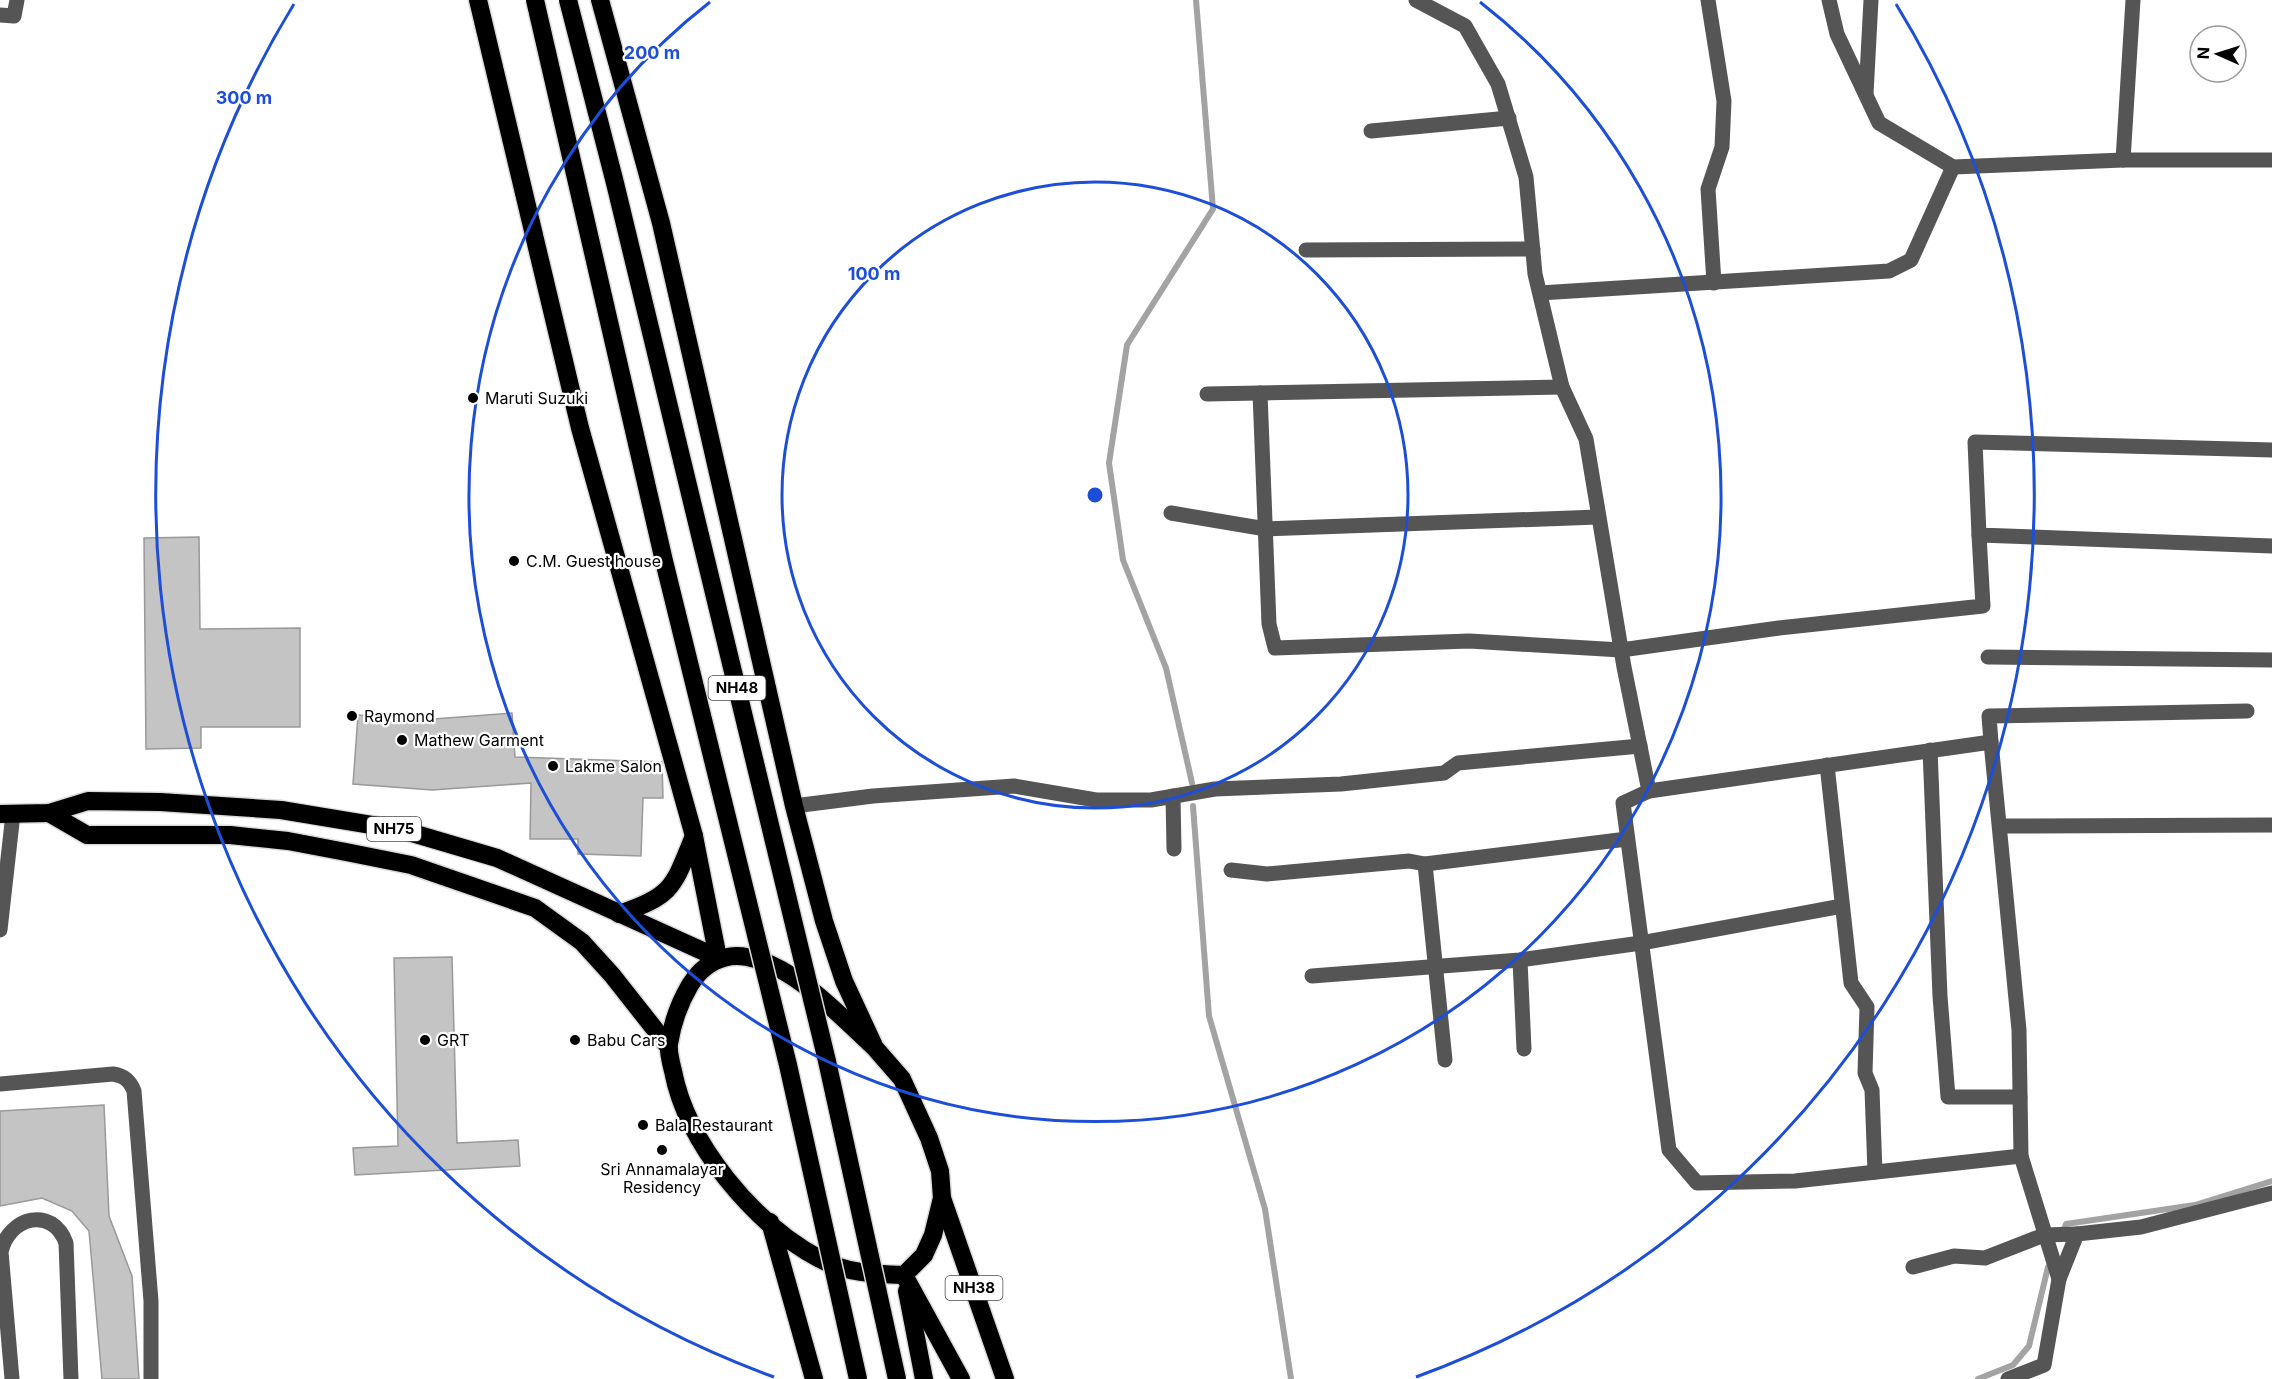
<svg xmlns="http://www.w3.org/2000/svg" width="2272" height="1379" font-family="Inter,sans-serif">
<rect width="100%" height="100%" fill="#fff"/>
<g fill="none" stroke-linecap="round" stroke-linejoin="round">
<g stroke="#a3a3a3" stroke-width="6">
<polyline points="1192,783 1166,668 1123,560 1109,463 1127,345 1213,209 1196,0"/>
<polyline points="1193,806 1209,1016 1265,1209 1291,1379"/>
<polyline points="2062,1234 2066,1224 2195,1205 2272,1181"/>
<polyline points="1978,1379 2013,1365 2029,1346 2048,1267"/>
</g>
</g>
<g fill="#c4c4c4" stroke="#999" stroke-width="1.5">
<polygon points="199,537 200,629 300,628 300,727 201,727 201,748 146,749 144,538"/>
<polygon points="512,713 515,757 662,762 663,798 643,798 641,856 578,854 578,839 530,839 531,783 432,790 353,784 358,715 420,720"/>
<polygon points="452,957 457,1143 518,1140 520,1166 355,1175 353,1148 398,1146 394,958"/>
<polygon points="104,1105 109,1216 132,1276 139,1379 102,1379 89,1231 72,1211 42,1198 0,1206 0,1111"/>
</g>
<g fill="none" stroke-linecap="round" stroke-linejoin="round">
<g stroke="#dbdbdb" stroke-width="21">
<g id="highway">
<polyline points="478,0 580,428 694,836 718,958"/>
<path d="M 600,0 L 661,223 L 794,806 L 824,921 L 844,981 L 875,1048 L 902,1079 L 929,1138 L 940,1171 L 942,1198 L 933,1235 L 924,1255 L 904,1275 C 875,1274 845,1273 820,1259 C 754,1224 687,1144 673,1071 C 671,1063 668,1052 669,1044 C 672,1024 680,1002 690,985 C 702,965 723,952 747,957 C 795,966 840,1016 875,1048"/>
<polyline points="49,813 87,835 230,835 288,841 346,852 411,865 535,908 582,942 612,975 668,1046"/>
<polyline points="0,814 49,813 88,801 160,802 281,810 402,830 497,858 718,958"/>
<path d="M 619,914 C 674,895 673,887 694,836"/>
<polyline points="942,1198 1005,1379"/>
<polyline points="770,1222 814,1379"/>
<polyline points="904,1275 961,1379"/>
<polyline points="907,1291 924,1379"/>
</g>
</g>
<g stroke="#555" stroke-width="15">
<polyline points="1416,0 1465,26 1498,84 1526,177 1535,274 1562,387 1586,439 1624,667 1649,791 1623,803 1669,1150 1697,1183 1795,1181 2021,1156"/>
<polyline points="1708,0 1724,101 1722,147 1708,189 1714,283"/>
<polyline points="1829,0 1837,34 1879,123 1953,167 2123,160 2272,160"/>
<polyline points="0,15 14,16 17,0"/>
<polyline points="1866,94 1871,0"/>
<polyline points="1371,131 1509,118"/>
<polyline points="2123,160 2133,0"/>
<polyline points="1306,250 1533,249"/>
<polyline points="1540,293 1889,271 1911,260 1953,167"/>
<polyline points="1260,393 1269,624 1275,648 1469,641 1621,650 1779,628 1983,606 1979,535"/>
<polyline points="1207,394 1562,387"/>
<polyline points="2272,450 1975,442 1979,535 2272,546"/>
<polyline points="1171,513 1266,529 1598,517"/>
<polyline points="1988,657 2272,660"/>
<polyline points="1991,742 1989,716 2247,711"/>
<polyline points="1930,750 1940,996 1948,1097 2020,1097"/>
<polyline points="1827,765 1851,983 1867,1007 1865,1073 1872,1090 1875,1172"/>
<polyline points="1649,791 1991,742 2019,1030 2021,1156 2059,1279"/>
<polyline points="1173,796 1174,849"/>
<polyline points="794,806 873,796 1014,786 1096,800 1151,800 1215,789 1341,784 1444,773 1458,763 1640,746"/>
<polyline points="2001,826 2272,825"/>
<polyline points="1425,864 1445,1060"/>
<polyline points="1231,870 1267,874 1409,861 1425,864 1627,839"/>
<polyline points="0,930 13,814"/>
<polyline points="1520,960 1524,1049"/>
<polyline points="1312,976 1520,960 1641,943 1842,906"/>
<path d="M 0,1084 L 113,1074 C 125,1076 130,1081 134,1091 L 151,1301 L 151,1379"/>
<polyline points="1913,1267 1954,1256 1985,1258 2044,1235 2077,1234"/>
<path d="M 12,1379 L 1,1252 C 9,1216 53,1206 66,1243 L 71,1379"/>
<polyline points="2008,1379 2044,1365 2059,1279 2077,1234 2141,1227 2272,1193"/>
</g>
<use href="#highway" stroke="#000" stroke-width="18"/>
<g stroke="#dbdbdb" stroke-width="21" stroke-linecap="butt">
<g id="highway-bridge">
<polyline points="535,0 664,561 788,1065 858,1379"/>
<polyline points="568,0 615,183 827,1061 897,1379"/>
</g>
</g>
<use href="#highway-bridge" stroke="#000" stroke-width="18"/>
</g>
<g fill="none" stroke="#1d4ed8" stroke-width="3">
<circle cx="1095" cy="495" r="313"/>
<path d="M1480 2A626 626 0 1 1 710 2"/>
<path d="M774 1377A939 939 0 0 1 294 4M1896 4A939 939 0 0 1 1416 1377"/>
</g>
<g fill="#000" stroke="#fff" stroke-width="2">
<circle cx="473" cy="398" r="6"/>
<circle cx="514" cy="561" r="6"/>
<circle cx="352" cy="716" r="6"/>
<circle cx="402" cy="740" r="6"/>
<circle cx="553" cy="766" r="6"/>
<circle cx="425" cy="1040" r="6"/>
<circle cx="575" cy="1040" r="6"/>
<circle cx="643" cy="1125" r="6"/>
<circle cx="662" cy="1150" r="6"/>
</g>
<g text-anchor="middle" stroke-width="4.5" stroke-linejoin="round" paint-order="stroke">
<g fill="#fff" stroke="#4c4c4c" stroke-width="1.5">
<rect x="708.5" y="676" width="57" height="24" rx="4.5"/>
<rect x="367" y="817" width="54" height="24" rx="4.5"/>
<rect x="945.5" y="1276" width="57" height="24" rx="4.5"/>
</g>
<g font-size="15" font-weight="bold" fill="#000">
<text x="737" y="693">NH48</text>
<text x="394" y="834">NH75</text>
<text x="974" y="1293">NH38</text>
</g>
<g font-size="16" fill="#000" stroke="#fff" text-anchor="start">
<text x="485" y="404">Maruti Suzuki</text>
<text x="526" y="567">C.M. Guest house</text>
<text x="364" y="722">Raymond</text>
<text x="414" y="746">Mathew Garment</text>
<text x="565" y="772">Lakme Salon</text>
<text x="437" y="1046">GRT</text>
<text x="587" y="1046">Babu Cars</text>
<text x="655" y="1131">Bala Restaurant</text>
<text x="662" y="1175" text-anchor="middle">Sri Annamalayar<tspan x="662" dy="18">Residency</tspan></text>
</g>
</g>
<circle cx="1095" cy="495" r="9" fill="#1d4ed8" stroke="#fff" stroke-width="3"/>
<g font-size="18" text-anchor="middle" font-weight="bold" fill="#1d4ed8" stroke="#fff" stroke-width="4.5" stroke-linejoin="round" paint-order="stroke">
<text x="652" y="59">200 m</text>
<text x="244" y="104">300 m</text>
<text x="874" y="280">100 m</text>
</g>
<g transform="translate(2218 54) rotate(273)"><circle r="28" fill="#ffffff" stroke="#999999" stroke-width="1.5"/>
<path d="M0-4.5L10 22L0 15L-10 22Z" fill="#000000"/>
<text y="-9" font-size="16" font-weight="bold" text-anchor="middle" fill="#000000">N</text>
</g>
</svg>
